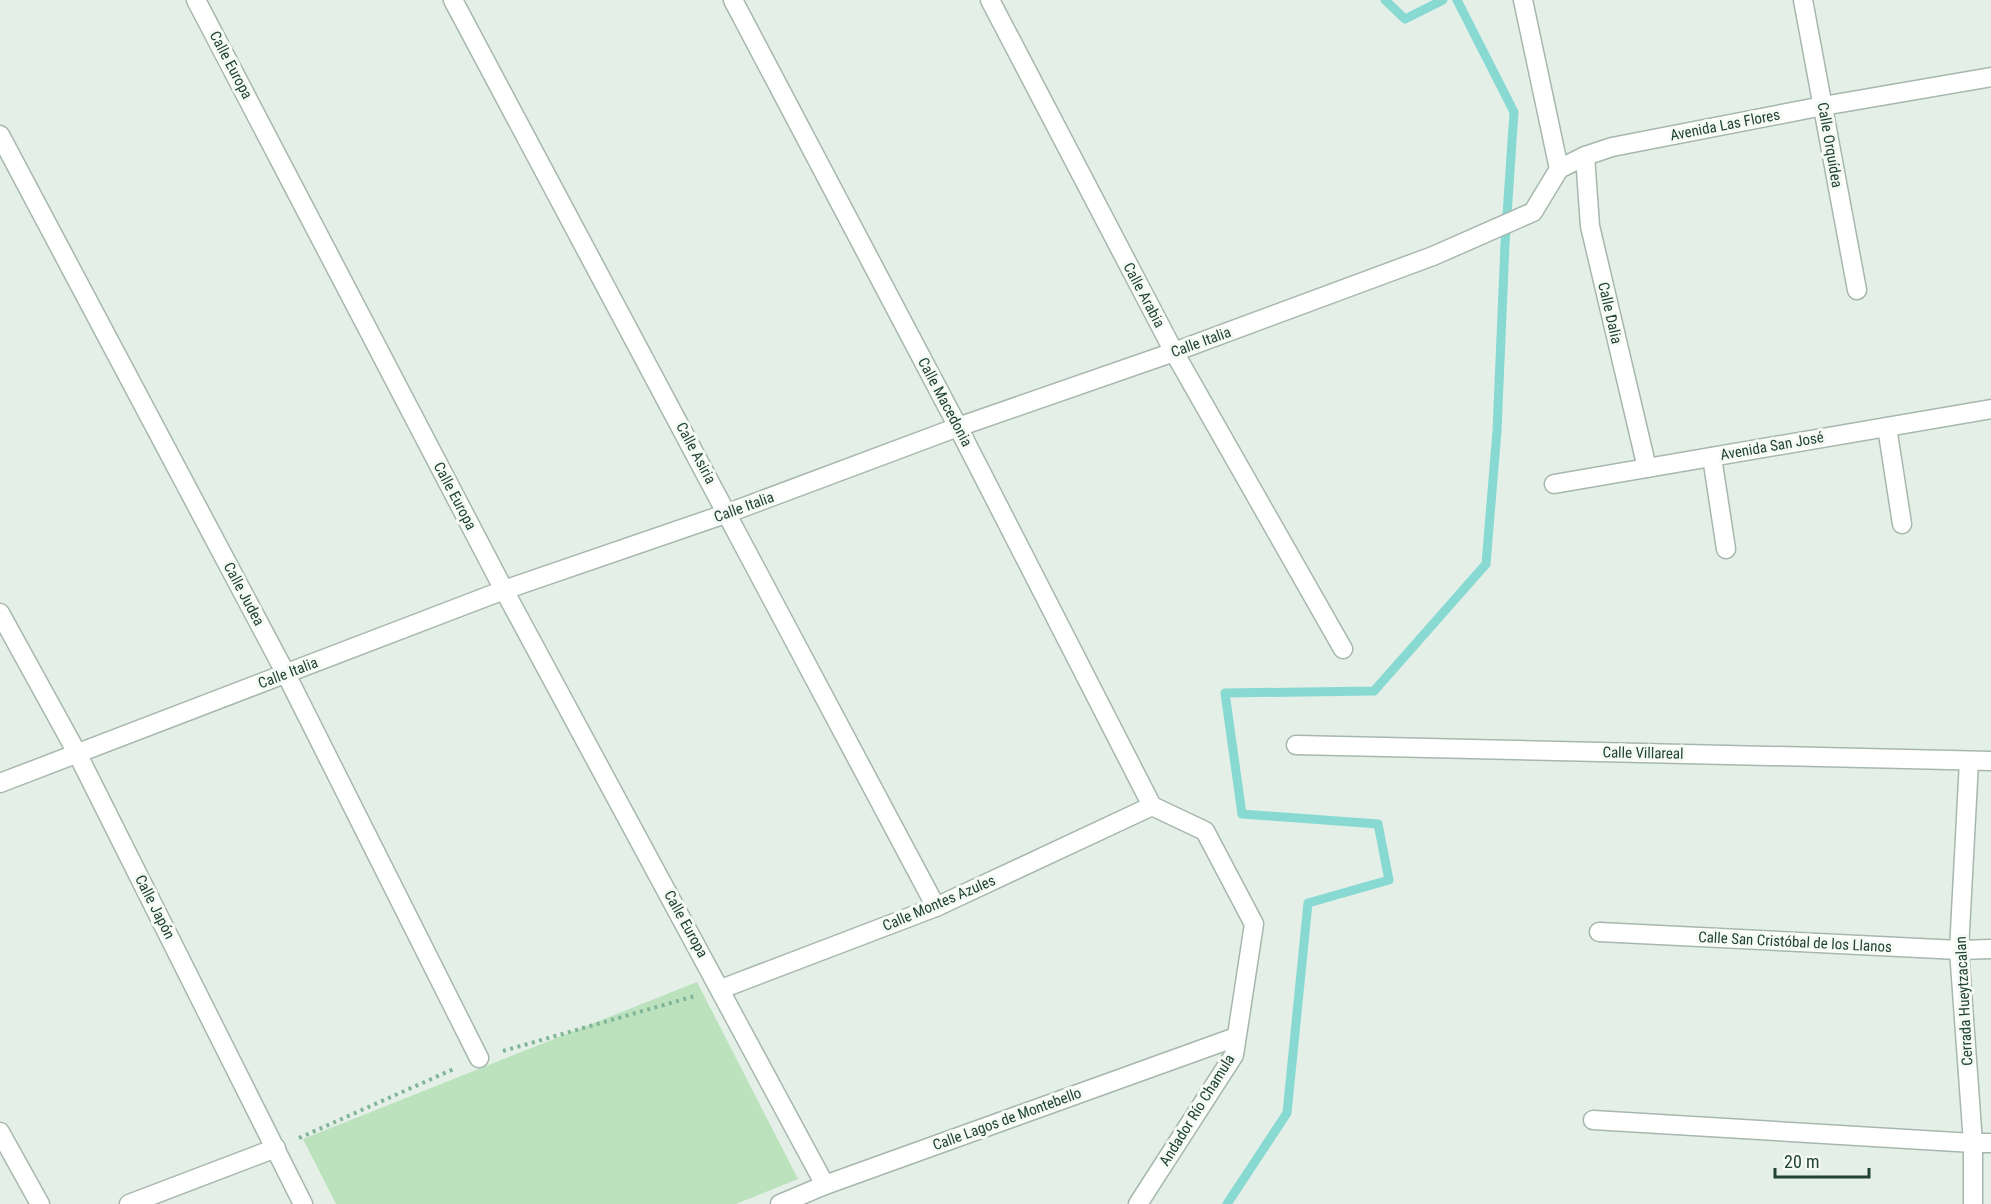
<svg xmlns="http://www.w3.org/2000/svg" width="1991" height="1204" font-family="'Roboto Condensed',sans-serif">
<rect width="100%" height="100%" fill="#e4efe7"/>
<polygon fill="#bbe2bc" points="697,982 798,1179 736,1204 336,1204 303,1139"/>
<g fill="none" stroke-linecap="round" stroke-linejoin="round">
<g stroke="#87d9d2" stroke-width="9">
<polyline points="1385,0 1405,19 1443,0"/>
<polyline points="1227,1204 1287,1113 1308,903 1389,880 1378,824 1242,814 1225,693 1374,691 1486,564 1497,431 1505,244 1514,112 1457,0"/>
</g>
<g stroke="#a6b8ad" stroke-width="21">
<g id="minor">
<polyline points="196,0 504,590 825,1185"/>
<polyline points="453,0 936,907"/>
<polyline points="733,0 958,427 1152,806"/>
<polyline points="990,0 1174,352 1343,649"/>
<polyline points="1523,0 1559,169"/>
<polyline points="1803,0 1857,290"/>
<polyline points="0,135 286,674 479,1058"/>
<polyline points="1585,156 1590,226 1647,468"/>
<polyline points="1887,427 1902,524"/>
<polyline points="1712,457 1726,549"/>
<polyline points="1554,484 1991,409"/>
<polyline points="0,613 77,753 303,1204"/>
<polyline points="1296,745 1991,761"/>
<polyline points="1969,761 1959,950 1973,1143 1973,1204"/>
<polyline points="0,783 504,590 728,513 958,427 1174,352 1433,256 1533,212 1559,169 1585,156 1612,147 1823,106 1991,77"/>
<polyline points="1599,932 1959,950 1991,949"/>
<polyline points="721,989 936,907 1152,806"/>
<polyline points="1593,1120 1973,1143 1991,1143"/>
<polyline points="0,1132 40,1204"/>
<polyline points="129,1204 276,1148"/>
<polyline points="780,1204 825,1185 1236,1037"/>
<polyline points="1138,1204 1234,1055 1254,924 1205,831 1152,806"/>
</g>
</g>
<g stroke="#81b598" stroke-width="4" stroke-dasharray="3 4.5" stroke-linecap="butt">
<polyline points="503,1051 695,996"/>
<polyline points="299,1138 456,1068"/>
</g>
<use href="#minor" stroke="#fff" stroke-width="18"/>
</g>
<g text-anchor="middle" stroke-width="6" stroke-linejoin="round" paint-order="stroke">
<g font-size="15" fill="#214331" stroke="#f5faf6">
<text transform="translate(231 65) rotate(62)" y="5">Calle Europa</text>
<text transform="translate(1725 125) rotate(-11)" y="5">Avenida Las Flores</text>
<text transform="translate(1830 145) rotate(80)" y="5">Calle Orquídea</text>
<text transform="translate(1144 295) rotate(62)" y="5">Calle Arabia</text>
<text transform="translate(1610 313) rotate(77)" y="5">Calle Dalia</text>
<text transform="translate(1201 342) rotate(-20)" y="5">Calle Italia</text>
<text transform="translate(945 402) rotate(62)" y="5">Calle Macedonia</text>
<text transform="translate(1772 446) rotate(-10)" y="5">Avenida San José</text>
<text transform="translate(696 453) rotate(62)" y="5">Calle Asiria</text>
<text transform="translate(455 496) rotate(62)" y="5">Calle Europa</text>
<text transform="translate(744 507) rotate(-20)" y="5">Calle Italia</text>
<text transform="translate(244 594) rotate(62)" y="5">Calle Judea</text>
<text transform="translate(288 673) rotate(-21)" y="5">Calle Italia</text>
<text transform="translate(1643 753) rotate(1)" y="5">Calle Villareal</text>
<text transform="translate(939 903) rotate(-23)" y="5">Calle Montes Azules</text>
<text transform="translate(155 907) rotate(63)" y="5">Calle Japón</text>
<text transform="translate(686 924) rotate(61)" y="5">Calle Europa</text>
<text transform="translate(1795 942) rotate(3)" y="5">Calle San Cristóbal de los Llanos</text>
<text transform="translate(1964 1001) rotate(-93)" y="5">Cerrada Hueytzacalan</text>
<text transform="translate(1197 1110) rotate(-58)" y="5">Andador Río Chamula</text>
<text transform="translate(1007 1119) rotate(-20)" y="5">Calle Lagos de Montebello</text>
</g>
</g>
<path d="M1775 1168v9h94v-9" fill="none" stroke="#214331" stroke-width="3"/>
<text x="1784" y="1168" font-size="18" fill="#214331" stroke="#f5faf6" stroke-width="4.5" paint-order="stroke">20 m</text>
</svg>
